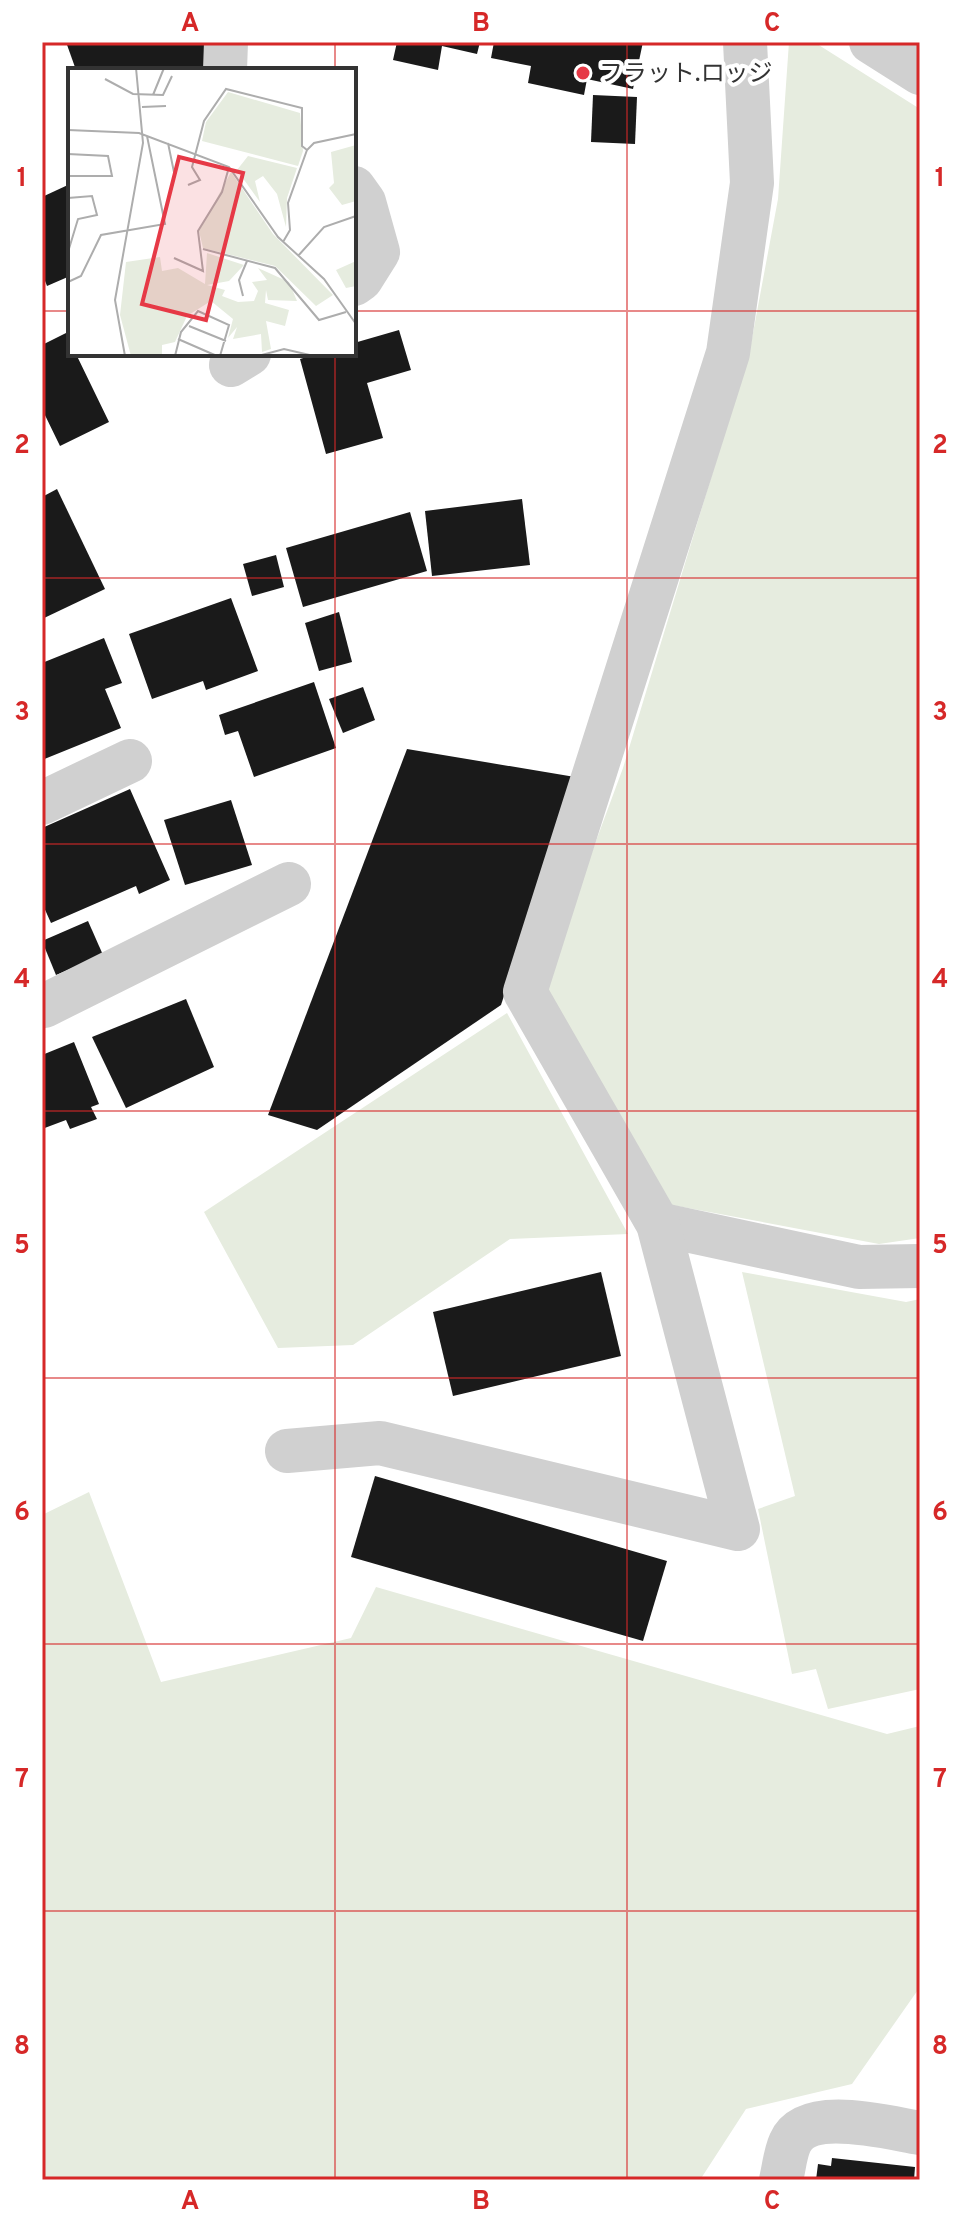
<svg xmlns="http://www.w3.org/2000/svg" width="962" height="2222" font-family="Overpass,'Noto Sans JP',sans-serif">
<rect width="100%" height="100%" fill="#fff"/>
<g fill="#e6ecdf">
<polygon points="789,42 814,42 920,109 920,1238 879,1244 661,1203 542,987 623,768 750,349 778,199"/>
<polygon points="507,1013 628,1234 510,1239 353,1345 278,1348 204,1212"/>
<polygon points="742,1272 906,1302 920,1299 920,1689 828,1709 816,1669 792,1674 758,1509 795,1496"/>
<polygon points="89,1492 161,1682 351,1638 376,1587 887,1734 920,1726 920,1987 852,2084 746,2109 700,2180 42,2180 42,1515"/>
</g>
<g fill="#1a1a1a">
<polygon points="66,42 203,42 214,70 76,70"/>
<polygon points="397,42 480,42 477,54 442,46 438,70 393,60"/>
<polygon points="494,42 643,42 633,89 587,79 584,95 528,83 531,66 491,58"/>
<polygon points="593,95 637,97 635,144 591,142"/>
<polygon points="70,184 70,276 47,286 42,273 42,197"/>
<polygon points="399,330 411,370 367,383 383,438 326,454 300,359 316,354 354,354 354,343"/>
<polygon points="66,333 70,342 70,354 76,354 109,422 60,446 42,409 42,345"/>
<polygon points="57,489 105,589 42,619 42,497"/>
<polygon points="522,499 530,565 432,576 425,511"/>
<polygon points="410,512 427,571 303,607 286,548"/>
<polygon points="276,555 284,587 252,596 243,564"/>
<polygon points="231,598 258,671 206,690 203,681 152,699 129,634"/>
<polygon points="339,612 352,662 319,671 305,623"/>
<polygon points="104,638 122,683 105,689 121,728 42,760 42,663"/>
<polygon points="314,682 336,748 254,777 238,731 225,735 219,715"/>
<polygon points="363,687 375,720 343,733 329,699"/>
<polygon points="407,749 575,777 501,1005 317,1130 268,1115"/>
<polygon points="130,789 170,880 139,894 136,886 51,923 42,903 42,828"/>
<polygon points="231,800 252,865 185,885 164,820"/>
<polygon points="88,921 103,955 56,975 42,941"/>
<polygon points="186,999 214,1067 126,1108 92,1037"/>
<polygon points="74,1042 99,1104 91,1107 97,1119 70,1129 66,1120 42,1129 42,1055"/>
<polygon points="601,1272 621,1356 453,1396 433,1312"/>
<polygon points="375,1476 667,1561 643,1641 351,1557"/>
<polygon points="832,2158 915,2167 914,2180 816,2180 818,2164 831,2166"/>
</g>
<g fill="none" stroke-linecap="round" stroke-linejoin="round">
<g stroke="#d0d0d0" stroke-width="44">
<polyline points="871,42 920,73"/>
<polyline points="225,70 226,42"/>
<polyline points="354,188 364,202 378,252 361,279 354,284"/>
<polyline points="231,365 249,354"/>
<polyline points="42,803 130,761"/>
<polyline points="44,1006 289,884"/>
<polyline points="658,1224 859,1267 920,1266"/>
<polyline points="287,1451 380,1443 738,1529 658,1224 525,992 728,353 752,183 745,42"/>
<path d="M 781,2180 C 784,2168 785,2154 790,2143 C 806,2105 889,2128 920,2133"/>
</g>
</g>
<path fill="none" stroke="#d62828" stroke-width="2" stroke-opacity="0.55" d="M 335,42 L 335,70M 627,42 L 627,2180M 42,311 L 70,311M 354,311 L 920,311M 335,354 L 335,2180M 42,578 L 920,578M 42,844 L 920,844M 42,1111 L 920,1111M 42,1378 L 920,1378M 42,1644 L 920,1644M 42,1911 L 920,1911"/>
<circle fill="#e63946" stroke="#fff" stroke-width="3" cx="583" cy="73" r="8"/>
<g text-anchor="middle" stroke-width="8" stroke-linejoin="round" paint-order="stroke">
<g font-size="24" fill="#333" stroke="#fff" text-anchor="start">
<text x="599" y="81">フラット.ロッジ</text>
</g>
</g>
<g transform="translate(68 68)">
<rect width="288" height="288" fill="#fff"/>
<path d="M 160,24 L 232,45 L 235,83 L 230,98 L 134,73 L 138,54 ZM 288,77 L 288,133 L 274,137 L 261,120 L 266,115 L 263,84 ZM 180,88 L 229,100 L 219,130 L 218,159 L 209,126 L 195,108 L 187,113 L 192,134 L 169,102 ZM 163,104 L 205,166 L 265,227 L 248,238 L 207,198 L 135,180 L 131,163 ZM 139,185 L 176,197 L 161,213 L 139,217 L 157,222 L 154,228 L 170,234 L 186,233 L 190,223 L 184,214 L 199,212 L 190,200 L 221,214 L 229,233 L 200,232 L 198,222 L 197,235 L 221,242 L 217,258 L 198,253 L 203,281 L 194,284 L 193,266 L 165,271 L 169,259 L 160,270 L 165,251 L 143,233 L 119,248 L 107,274 L 94,277 L 94,288 L 63,288 L 52,247 L 58,194 L 92,189 L 94,203 L 110,200 L 137,216 ZM 288,193 L 288,218 L 278,220 L 268,202 Z" fill="#e6ecdf"/>
<path fill="none" stroke="#adadad" stroke-width="2" d="M 37,11 L 65,26 L 95,27 L 104,8M 85,27 L 96,0M 74,39 L 98,38M 0,62 L 71,65 L 161,99 L 210,169 L 256,211 L 288,256M 100,75 L 107,109M 0,86 L 40,88 L 44,108 L 0,108M 120,117 L 132,112 L 124,99 L 136,53 L 158,21 L 234,40 L 234,78 L 239,82M 0,130 L 24,128 L 29,147 L 10,151 L 0,184M 215,174 L 222,162 L 220,135 L 239,82 L 246,75 L 288,66M 135,181 L 207,200 L 251,252 L 278,244M 230,188 L 256,159 L 288,148M 106,190 L 135,203 L 130,163 L 154,124 L 161,99M 0,214 L 13,208 L 33,167 L 97,156 L 79,68M 175,228 L 171,212 L 179,193M 121,258 L 158,273M 110,271 L 149,288M 57,288 L 47,232 L 75,75 L 68,0M 107,288 L 113,264 L 130,243 L 161,257 L 152,288M 190,288 L 216,281 L 246,288"/>
<path fill="#e63946" fill-opacity="0.15" stroke="#e63946" stroke-width="4" d="M 111,89 L 175,105 L 138,252 L 74,236 Z"/>
<rect width="288" height="288" fill="none" stroke="#333" stroke-width="4"/>
</g>
<rect width="962" height="2222" fill="none" stroke="#ffffff" stroke-width="88"/>
<rect x="44" y="44" width="874" height="2134" fill="none" stroke="#d62828" stroke-width="3"/>
<g font-size="26" text-anchor="middle" font-weight="bold" fill="#d62828">
<text x="190" y="31">A</text>
<text x="481" y="31">B</text>
<text x="772" y="31">C</text>
<text x="22" y="186">1</text>
<text x="940" y="186">1</text>
<text x="22" y="453">2</text>
<text x="940" y="453">2</text>
<text x="22" y="720">3</text>
<text x="940" y="720">3</text>
<text x="22" y="987">4</text>
<text x="940" y="987">4</text>
<text x="22" y="1253">5</text>
<text x="940" y="1253">5</text>
<text x="22" y="1520">6</text>
<text x="940" y="1520">6</text>
<text x="22" y="1787">7</text>
<text x="940" y="1787">7</text>
<text x="22" y="2054">8</text>
<text x="940" y="2054">8</text>
<text x="190" y="2209">A</text>
<text x="481" y="2209">B</text>
<text x="772" y="2209">C</text>
</g>
</svg>
